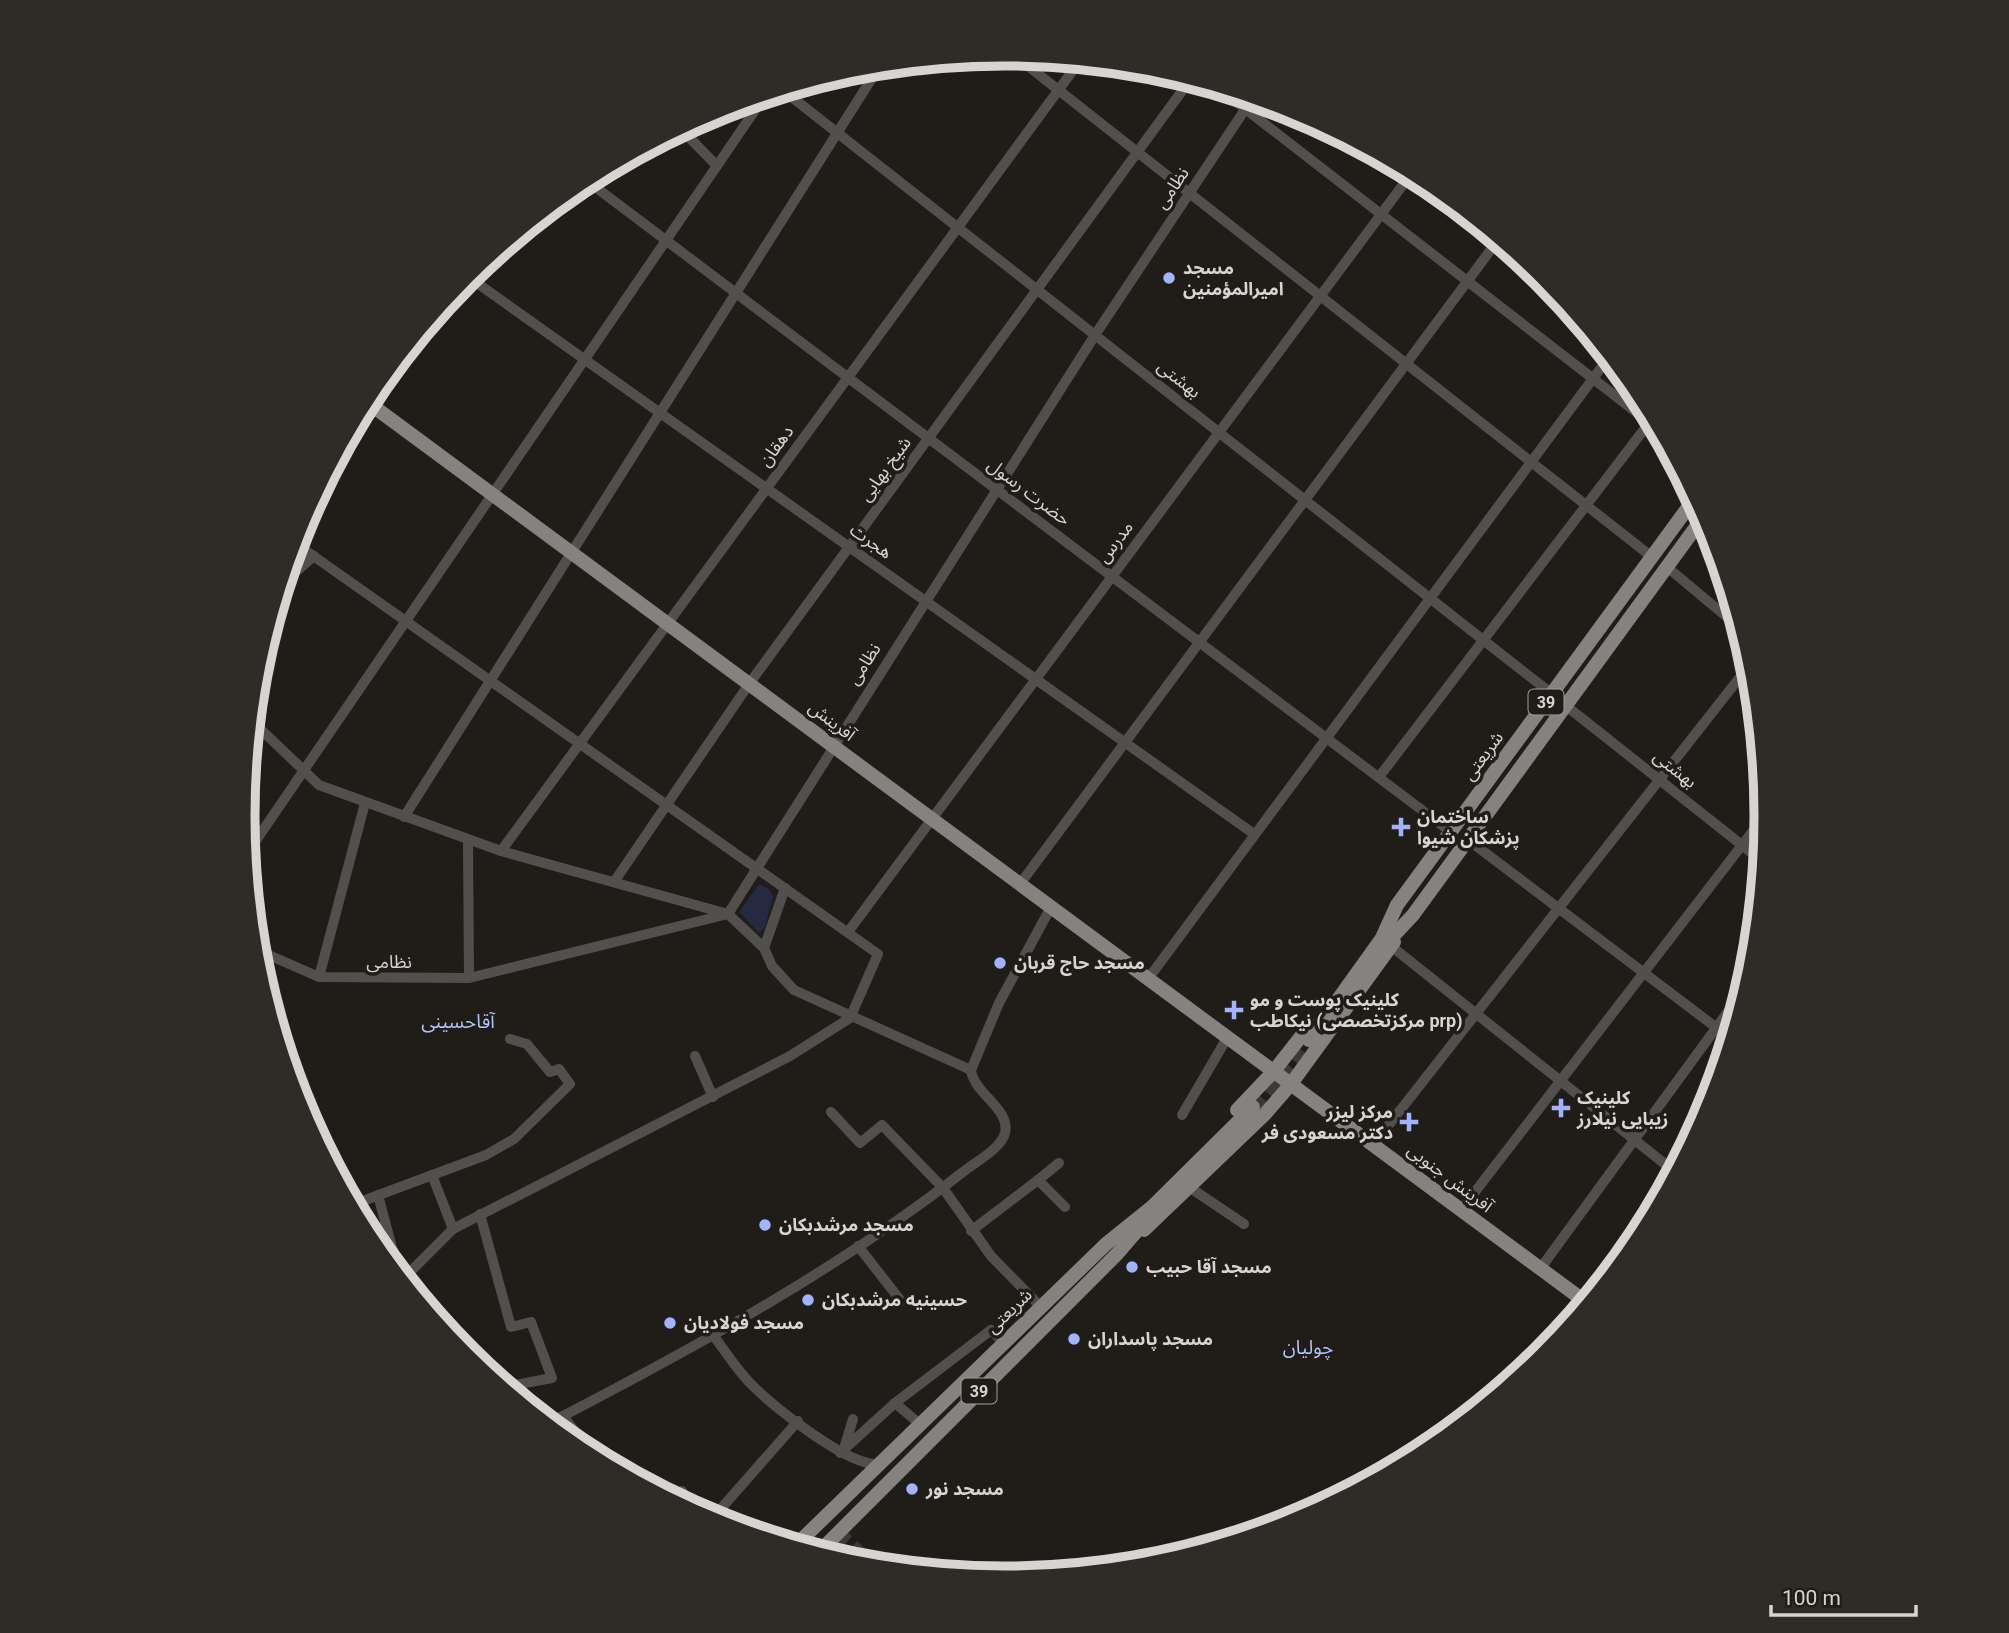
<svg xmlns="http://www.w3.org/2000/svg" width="2009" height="1633" font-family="Roboto,'Noto Sans Arabic',sans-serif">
<rect width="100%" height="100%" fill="#201d19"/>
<polygon fill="#252a42" points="759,884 770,890 773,897 765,927 759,933 739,912"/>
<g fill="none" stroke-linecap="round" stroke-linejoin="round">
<g stroke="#3b3935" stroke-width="14" stroke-dasharray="14 7" stroke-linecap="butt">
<polyline points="1256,1111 1305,1053"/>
<polyline points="837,1532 874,1566"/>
</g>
<g stroke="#51504e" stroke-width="10">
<polyline points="1014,55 1652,557"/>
<polyline points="1221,90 1658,429"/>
<polyline points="784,91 1552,694"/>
<polyline points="681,129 717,166"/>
<polyline points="586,180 1451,832"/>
<polyline points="467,276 1254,834"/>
<polyline points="295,543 878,954 850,1018 790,1056 453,1229 403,1279"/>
<polyline points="1667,567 1740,628"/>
<polyline points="282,584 314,556"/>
<polyline points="1565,705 1762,861"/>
<polyline points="252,721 319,785 501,851 728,914 764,948 772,966 794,990 971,1070"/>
<polyline points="1379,777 1652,419"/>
<polyline points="404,817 879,67"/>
<polyline points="1467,839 1730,1038"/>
<polyline points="468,841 469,978"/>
<polyline points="501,851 1079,62"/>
<polyline points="246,855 764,97"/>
<polyline points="614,882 749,684 1190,80"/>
<polyline points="1020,884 1498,240"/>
<polyline points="848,932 1411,174"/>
<polyline points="1391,946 1675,1172"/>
<polyline points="764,948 785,888"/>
<polyline points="255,949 319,977 469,978 728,914 1095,335 1252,99"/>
<polyline points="319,977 365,803"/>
<polyline points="1148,979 1609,357"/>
<polyline points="695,1056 713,1097"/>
<polyline points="831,1112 860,1143 882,1125 943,1188 991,1256 1041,1307"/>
<polyline points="1182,1115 1227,1038"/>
<polyline points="1373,1145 1751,663"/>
<polyline points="1059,1163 1038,1180 1065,1207"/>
<polyline points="432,1175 453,1229"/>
<polyline points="1189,1187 1244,1224"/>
<polyline points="378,1195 399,1274"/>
<polyline points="352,1205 486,1155 514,1139 570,1084 559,1069 550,1072 527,1044 510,1039"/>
<polyline points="1461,1210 1766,814"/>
<polyline points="480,1214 511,1327 531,1322 552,1378 504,1387"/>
<polyline points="971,1231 1038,1180"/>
<polyline points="858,1246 901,1301"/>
<polyline points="1540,1269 1746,987"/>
<path d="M 713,1335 C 726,1352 738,1372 753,1386 C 775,1408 850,1468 880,1464"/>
<polyline points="521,1384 525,1405"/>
<polyline points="895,1403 921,1425"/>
<polyline points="563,1416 586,1446"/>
<path d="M 546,1421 L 563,1416 C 701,1344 840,1268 963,1172 C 975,1162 1001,1149 1005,1133 C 1011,1109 974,1094 971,1070 L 999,1003 L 1051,907"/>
<polyline points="845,1445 853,1419"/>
<polyline points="840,1453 895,1403 991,1330 1004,1343"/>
<polyline points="682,1491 694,1511"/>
<polyline points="711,1520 798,1421"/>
</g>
<g stroke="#85837f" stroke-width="14">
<polyline points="366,401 1587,1303"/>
<polyline points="1383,947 1413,915 1704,516"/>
<polyline points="1309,1040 1382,938 1397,905 1695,498"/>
<polyline points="1237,1110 1274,1071 1310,1025"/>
<polyline points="1144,1230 1265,1114 1291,1084 1394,942"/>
<polyline points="795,1546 1106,1244 1152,1207 1253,1107"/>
<polyline points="818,1553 1117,1254 1149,1217"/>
</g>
</g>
<g fill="#a1b3fd" stroke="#201d19" stroke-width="2.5">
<circle cx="1169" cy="278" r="7"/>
<path d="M1397.5 816.5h7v7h7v7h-7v7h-7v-7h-7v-7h7z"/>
<circle cx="1000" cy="963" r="7"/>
<path d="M1230.5 999.5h7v7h7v7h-7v7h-7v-7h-7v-7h7z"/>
<path d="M1557.5 1097.5h7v7h7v7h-7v7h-7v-7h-7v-7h7z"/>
<path d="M1405.5 1111.5h7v7h7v7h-7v7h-7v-7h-7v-7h7z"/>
<circle cx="765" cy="1225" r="7"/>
<circle cx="1132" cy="1267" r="7"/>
<circle cx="808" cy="1300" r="7"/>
<circle cx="670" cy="1323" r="7"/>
<circle cx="1074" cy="1339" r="7"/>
<circle cx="912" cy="1489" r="7"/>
</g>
<g text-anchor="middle" stroke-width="7" stroke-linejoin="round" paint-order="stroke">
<g fill="#201d19" stroke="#a09e9a" stroke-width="2">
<rect x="1528.5" y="689.5" width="35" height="25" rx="5"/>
<rect x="961.5" y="1378.5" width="35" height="25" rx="5"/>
</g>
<g font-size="16" font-weight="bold" fill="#d7d5d2">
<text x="1546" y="708">39</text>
<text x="979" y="1397">39</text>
</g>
<g font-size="18" fill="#d7d5d2" stroke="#201d19">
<text transform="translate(1172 188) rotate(-56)" y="6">نظامی</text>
<text transform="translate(1179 379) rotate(38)" y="6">بهشتی</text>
<text transform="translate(776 446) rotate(-54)" y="6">دهقان</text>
<text transform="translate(885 469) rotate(-54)" y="6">شیخ بهایی</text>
<text transform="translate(1029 492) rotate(37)" y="6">حضرت رسول</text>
<text transform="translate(871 541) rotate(35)" y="6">هجرت</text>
<text transform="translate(1115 542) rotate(-53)" y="6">مدرس</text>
<text transform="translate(864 664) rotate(-57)" y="6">نظامی</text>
<text transform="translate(832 721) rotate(37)" y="6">آفرینش</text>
<text transform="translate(1483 756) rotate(-54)" y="6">شریعتی</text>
<text transform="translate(1675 769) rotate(38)" y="6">بهشتی</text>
<text x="389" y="968">نظامی</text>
<text transform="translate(1450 1178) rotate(37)" y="6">آفرینش جنوبی</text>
<text transform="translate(1009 1311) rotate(-44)" y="6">شریعتی</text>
</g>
<g font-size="18" font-weight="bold" fill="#d7d5d2" stroke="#201d19" text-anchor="start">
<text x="1183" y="274">مسجد<tspan x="1183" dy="21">امیرالمؤمنین</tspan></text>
<text x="1417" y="823">ساختمان<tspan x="1417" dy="21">پزشکان شیوا</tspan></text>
<text x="1014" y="969">مسجد حاج قربان</text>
<text x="1250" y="1006">کلینیک پوست و مو<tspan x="1250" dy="21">نیکاطب (مرکزتخصصی prp)</tspan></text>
<text x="1577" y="1104">کلینیک<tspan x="1577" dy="21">زیبایی نیلارز</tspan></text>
<text x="1393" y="1118" text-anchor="end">مرکز لیزر<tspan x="1393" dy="21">دکتر مسعودی فر</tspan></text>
<text x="779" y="1231">مسجد مرشدبکان</text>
<text x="1146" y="1273">مسجد آقا حبیب</text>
<text x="822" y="1306">حسینیه مرشدبکان</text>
<text x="684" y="1329">مسجد فولادیان</text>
<text x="1088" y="1345">مسجد پاسداران</text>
<text x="926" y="1495">مسجد نور</text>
</g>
<g font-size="19" fill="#b5c3fb" stroke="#201d19">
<text x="458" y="1028">آقاحسینی</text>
<text x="1308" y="1354">چولیان</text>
</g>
</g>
<path d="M0 0H2009V1633H0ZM1004 66H1005A749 749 0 0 1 1754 815V817A749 749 0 0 1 1005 1566H1004A749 749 0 0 1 255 817V815A749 749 0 0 1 1004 66Z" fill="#2f2c28" fill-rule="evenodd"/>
<path fill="none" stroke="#d7d5d2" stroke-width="9" d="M1004 66H1005A749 749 0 0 1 1754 815V817A749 749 0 0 1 1005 1566H1004A749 749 0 0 1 255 817V815A749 749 0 0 1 1004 66Z"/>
<path d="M1771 1605v10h145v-10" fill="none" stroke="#d7d5d2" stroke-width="3.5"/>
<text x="1782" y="1605" font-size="21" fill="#d7d5d2" stroke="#201d19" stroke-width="5" paint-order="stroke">100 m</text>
</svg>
